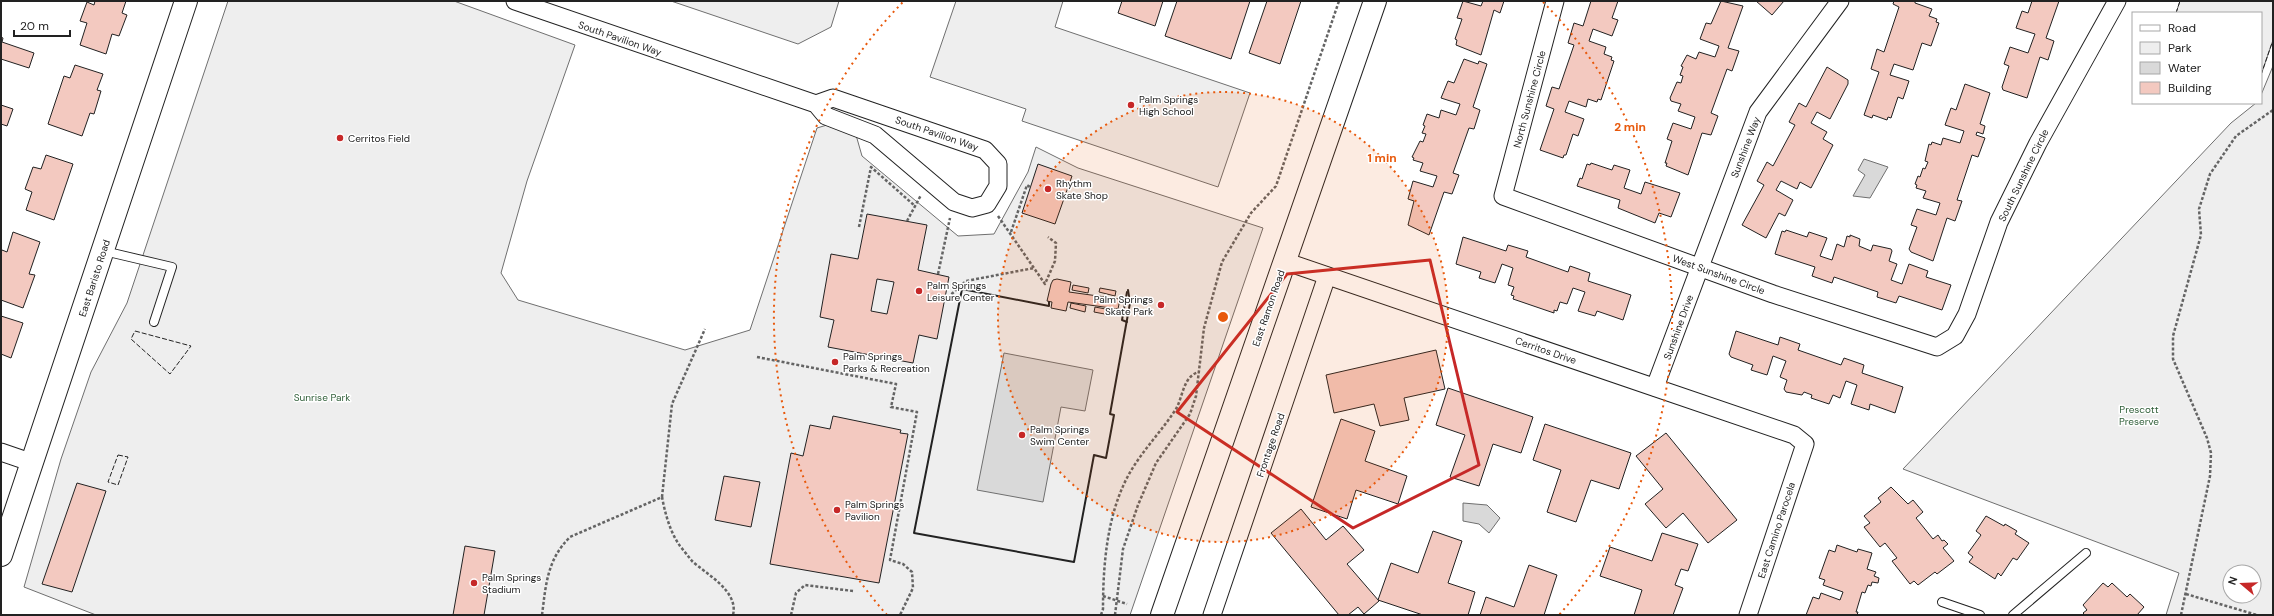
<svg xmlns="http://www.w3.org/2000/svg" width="2274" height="616" font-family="'DM Sans',sans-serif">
<rect width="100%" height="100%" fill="#fff"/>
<g fill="#eee" stroke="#6f6f6f" fill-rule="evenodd">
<polygon points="228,1 454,1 575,45 527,181 501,273 518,300 685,350 750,330 817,128 827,125 856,135 862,156 958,236 994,234 1028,172 1036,147 1078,168 1263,228 1130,615 96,615 24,587 61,459 91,372 127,303"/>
<polygon points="671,1 839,1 831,27 798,44"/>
<polygon points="956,1 1063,1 1055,27 1250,93 1218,187 1022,121 1026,109 930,77"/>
<polygon points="2180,1 2273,1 2273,40 2261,75 2261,13 2176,13"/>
<path d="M 2273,66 L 2273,615 L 2166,615 L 2179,573 L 1903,469 L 2231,123 L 2256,103 L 2261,103 L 2261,95 ZM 2230,572 L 2254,572 L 2254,596 L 2230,596 Z"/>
</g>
<g fill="#d9d9d9" stroke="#6f6f6f">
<polygon points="1864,159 1888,167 1870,198 1853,196 1865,175 1858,170"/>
<polygon points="1004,353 1093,370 1085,411 1061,407 1043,502 977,490"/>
<polygon points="1463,503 1487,505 1500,518 1489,533 1479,524 1463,521"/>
</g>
<g fill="#f3c9c0" stroke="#222" fill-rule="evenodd">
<polygon points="95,1 126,1 122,13 127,15 119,36 112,34 106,54 80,45 87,23 80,21 87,2 94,5"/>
<polygon points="1122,1 1163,1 1155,26 1118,13"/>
<polygon points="1177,1 1250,1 1231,59 1165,36"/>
<polygon points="1267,1 1301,1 1280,64 1249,53"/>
<polygon points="1463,1 1481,6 1483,1 1504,1 1500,13 1494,10 1481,55 1456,45 1457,40 1455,39 1462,19 1457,18"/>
<polygon points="1591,1 1618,1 1612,18 1618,20 1612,36 1593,29 1589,41 1606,47 1604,54 1612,57 1611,60 1614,61 1601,100 1598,99 1597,102 1588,99 1586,107 1569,101 1565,112 1584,119 1578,136 1573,134 1566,155 1564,155 1563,158 1540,150 1554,109 1546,106 1552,87 1559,89 1574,45 1568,43 1574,23 1583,26"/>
<polygon points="1721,1 1743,6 1728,48 1739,51 1732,71 1727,69 1711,113 1718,116 1711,135 1702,133 1688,175 1666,166 1667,163 1665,163 1672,141 1667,139 1673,123 1691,129 1695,117 1678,111 1681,104 1671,101 1670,98 1677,82 1681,83 1683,76 1680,75 1683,67 1681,66 1687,55 1696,59 1699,52 1715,57 1719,46 1700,39 1706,23 1711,24"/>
<polygon points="1756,1 1784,1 1772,15"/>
<polygon points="1894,1 1915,1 1915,3 1932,9 1929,16 1937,19 1936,22 1939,23 1931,46 1922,43 1913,70 1894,64 1890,75 1909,81 1903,99 1898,97 1891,118 1888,117 1887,120 1873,115 1872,118 1864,115 1879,72 1871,69 1877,49 1884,52 1899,7 1893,4"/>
<polygon points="2032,1 2059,1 2046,38 2054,41 2048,60 2040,57 2027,98 2003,90 2002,87 2009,66 2004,64 2010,47 2028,53 2035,34 2016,28 2022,11 2028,13"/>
<polygon points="1,37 3,38 2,42 34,53 29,68 1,59"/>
<polygon points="1464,59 1478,64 1479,61 1487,64 1473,107 1480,110 1474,129 1469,128 1453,173 1459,175 1452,194 1444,192 1429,235 1408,225 1414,201 1408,199 1413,181 1433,187 1437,176 1420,171 1423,163 1413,160 1414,158 1412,157 1420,141 1423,142 1426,134 1422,133 1425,126 1423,125 1427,114 1439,118 1441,110 1456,115 1460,104 1441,98 1448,81 1454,83"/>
<polygon points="75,65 103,74 97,90 101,91 94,114 90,113 82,136 48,124 64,76 70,78"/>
<polygon points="1827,67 1848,80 1848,84 1830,119 1817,112 1811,123 1827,132 1823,139 1833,145 1811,188 1800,182 1797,189 1781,181 1776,190 1793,200 1785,216 1779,213 1766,238 1742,225 1764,185 1757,181 1767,162 1773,166 1795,125 1789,122 1799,103 1806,107"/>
<polygon points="1965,84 1990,93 1980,124 1985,126 1983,134 1977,132 1976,135 1985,138 1978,157 1972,155 1957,200 1962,201 1955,221 1947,218 1933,261 1911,252 1909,249 1917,227 1911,225 1917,209 1936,215 1940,203 1923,198 1926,191 1916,188 1917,185 1915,184 1918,176 1920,177 1923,168 1925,169 1928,162 1925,161 1929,144 1931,145 1932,142 1941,145 1943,138 1960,143 1964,131 1945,125 1951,108 1956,110"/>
<polygon points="1,105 13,109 7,126 1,124"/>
<polygon points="46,155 73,164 54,220 26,210 32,192 25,189 33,167 41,169"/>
<polygon points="1591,163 1612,170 1614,165 1630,170 1624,188 1641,194 1645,182 1680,193 1671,217 1659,213 1655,223 1618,208 1620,200 1577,186 1580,178 1582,179 1587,164 1590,165"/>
<polygon points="1038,164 1072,176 1055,224 1022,213"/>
<path d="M 867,214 L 927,225 L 918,270 L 949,277 L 937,339 L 919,335 L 913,363 L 828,347 L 834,320 L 820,317 L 831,254 L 858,259 ZM 877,279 L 894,282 L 887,314 L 871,311 Z"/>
<polygon points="1786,230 1807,237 1809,232 1827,238 1820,256 1832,260 1837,244 1844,247 1847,236 1850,237 1850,235 1860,239 1859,246 1871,251 1873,245 1891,249 1892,251 1889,261 1897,264 1891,280 1902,284 1909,264 1928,271 1926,277 1951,285 1942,310 1899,296 1896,303 1877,297 1878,292 1834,277 1832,283 1812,276 1815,267 1775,254 1782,231 1785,232"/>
<polygon points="13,232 40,242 29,274 35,275 23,308 1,300 1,253 2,250 7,252"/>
<polygon points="1463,237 1506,251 1508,245 1528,251 1526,257 1568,272 1570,266 1590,273 1588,281 1631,295 1623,320 1597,311 1595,316 1578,311 1585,292 1573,288 1567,304 1560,302 1557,311 1554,310 1554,313 1513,299 1514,296 1511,295 1514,287 1508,285 1513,268 1502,264 1495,283 1479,278 1481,272 1456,264"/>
<polygon points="1057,279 1071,282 1069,292 1120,299 1118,309 1068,302 1066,311 1051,308 1052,302 1047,301 1051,284 1053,280"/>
<polygon points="1073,285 1089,288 1088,293 1072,290"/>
<polygon points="1100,288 1116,291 1115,296 1099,292"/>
<polygon points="1071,303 1086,306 1085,312 1070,308"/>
<polygon points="1095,307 1111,310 1110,315 1094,312"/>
<polygon points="1,316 23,323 11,358 1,354"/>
<polygon points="1736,331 1778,345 1780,337 1800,344 1798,350 1841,365 1844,358 1864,365 1862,373 1903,387 1895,413 1870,404 1869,410 1851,404 1857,385 1846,381 1840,398 1833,395 1829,404 1811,398 1812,395 1804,392 1802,395 1786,392 1784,389 1787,380 1780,377 1786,361 1773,356 1767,375 1751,370 1753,365 1731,357 1729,354"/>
<polygon points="1436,350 1445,389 1404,398 1409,420 1380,426 1374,404 1334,413 1326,375"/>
<polygon points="1448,388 1533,417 1521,453 1493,444 1479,486 1450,477 1465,435 1436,425"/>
<polygon points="833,416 901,430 900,433 908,434 879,583 770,564 791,453 803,456 810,425 830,429"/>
<polygon points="1341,419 1375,431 1365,461 1407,476 1398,504 1356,490 1347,519 1311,507"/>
<polygon points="1545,424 1631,453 1619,489 1591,480 1576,522 1547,512 1561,470 1533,460"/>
<polygon points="1666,433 1737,520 1708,543 1683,513 1666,528 1645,504 1663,489 1636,456"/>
<polygon points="724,476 760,482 751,527 715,520"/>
<polygon points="77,483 106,491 72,592 42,584"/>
<polygon points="1891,487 1908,504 1913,500 1923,512 1916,518 1933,539 1938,535 1942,541 1944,540 1948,544 1943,548 1954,561 1937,574 1935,572 1918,585 1914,581 1910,584 1892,561 1897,558 1885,543 1880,547 1864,527 1870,523 1864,516 1881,502 1878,498"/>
<polygon points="1301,509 1326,540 1343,526 1364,550 1347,564 1379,601 1364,614 1358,607 1348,615 1339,615 1271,533"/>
<polygon points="1986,516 2004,526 2005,524 2017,531 2015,534 2029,543 2017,560 2013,558 2001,576 1998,573 1995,579 1969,562 1973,557 1968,553 1981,535 1976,531"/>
<polygon points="1433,531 1462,541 1448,583 1475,592 1468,615 1423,615 1378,600 1391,563 1418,573"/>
<polygon points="1662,533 1698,544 1688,571 1681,569 1675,585 1683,588 1673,615 1634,615 1642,590 1600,576 1610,547 1652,561"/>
<polygon points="1837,545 1857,552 1858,549 1872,553 1867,569 1876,572 1874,576 1879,578 1878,583 1872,582 1871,586 1868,585 1865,593 1862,592 1856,612 1858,612 1857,615 1806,615 1813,597 1819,599 1821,593 1840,600 1843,592 1823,585 1825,580 1819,578 1829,550 1835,552"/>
<polygon points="465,546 495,551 484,615 453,615"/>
<polygon points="1529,565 1557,575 1544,615 1480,615 1486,597 1514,607"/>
<polygon points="2103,583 2108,587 2112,583 2127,597 2130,594 2144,607 2137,615 2085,615 2083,613 2087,610 2083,605"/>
</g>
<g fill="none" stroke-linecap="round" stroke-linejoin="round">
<g stroke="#222" stroke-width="10">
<g id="lane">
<polyline points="104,251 172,267 154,322"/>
<polyline points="1942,602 1980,615"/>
<polyline points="2013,615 2086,553"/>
</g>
</g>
<g stroke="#222" stroke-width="19">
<g id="street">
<polyline points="515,1 816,104 826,116 875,135 954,202 972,208 987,204 998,186 998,164 985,150 833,98 816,104"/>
<polyline points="1555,1 1503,196 1773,294 1937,347 1955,336 1967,314 1999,222 2038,143 2117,1"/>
<polyline points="1284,261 1794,435 1805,444 1748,615"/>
<polyline points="1655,387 1758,112 1840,1"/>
<polyline points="1,452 33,463"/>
<polyline points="1212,615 1327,276"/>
</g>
</g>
<g stroke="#222" stroke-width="24">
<polyline id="secondary" points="1,555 186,1"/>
</g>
<g stroke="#222" stroke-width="24">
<polyline id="primary" points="1162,615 1375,1"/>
</g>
<g stroke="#646464" stroke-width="2.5" stroke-dasharray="3 2" stroke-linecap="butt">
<polyline points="998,216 1045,284 1055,261 1056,243 1048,237"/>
<polyline points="907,221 921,195"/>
<polyline points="859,227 871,167 915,206"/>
<polyline points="1011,232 1027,185 1030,187"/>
<polyline points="938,274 950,218"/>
<polyline points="944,301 966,281 1034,268"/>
<polyline points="757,357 896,384 891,407 917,412 890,560 903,564 912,572 913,588 900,615"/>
<path d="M 662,497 C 665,513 670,532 680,546 C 684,551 688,556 692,561 C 706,574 739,591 733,615"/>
<polyline points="2186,594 2257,615"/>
<polyline points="1103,596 1127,604"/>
<path d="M 542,615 C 546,584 547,560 570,537 L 662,497 L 672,404 L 705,329"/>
<polyline points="791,615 796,593 805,585 853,591"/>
<path d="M 1101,615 L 1103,609 C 1103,565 1107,515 1128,476 C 1141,452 1161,432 1176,409 C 1183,397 1183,376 1199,372"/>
<polyline points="1115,615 1123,549 1138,505 1156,463 1190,414 1196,396 1204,328 1222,262 1251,213 1276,186 1339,1"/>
<polyline points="2181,615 2210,476 2211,453 2207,438 2173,359 2173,336 2201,235 2199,209 2210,174 2236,136 2273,110"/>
</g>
<use href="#lane" stroke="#fff" stroke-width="8"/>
<use href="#street" stroke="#fff" stroke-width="17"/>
<use href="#secondary" stroke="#fff" stroke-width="22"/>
<use href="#primary" stroke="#fff" stroke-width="22"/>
<g stroke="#222" stroke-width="1" stroke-dasharray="5 2" stroke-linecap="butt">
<polyline points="2176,13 2180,1"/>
<polyline points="2261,75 2273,40"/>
<polygon points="135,331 191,346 170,374 131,339"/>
<polygon points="118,455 128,457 118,485 108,482"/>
</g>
<g stroke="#222" stroke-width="2">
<polyline points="1049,302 1049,306 962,289 914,533 1074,562 1094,455 1106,458 1114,415 1110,414 1130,303 1128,290"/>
<polyline points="1127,322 1122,320 1127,292"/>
</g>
</g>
<path fill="none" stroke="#c62828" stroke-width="3" stroke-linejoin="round" d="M 1430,260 L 1479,465 L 1353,528 L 1177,412 L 1287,274 Z"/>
<circle cx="1223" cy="317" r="225" fill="#e8590c" fill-opacity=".12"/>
<g fill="none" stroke="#e8590c" stroke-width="2" stroke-dasharray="2 4">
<circle cx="1223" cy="317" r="225"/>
<path d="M887 615A449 449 0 0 1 903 2M1543 2A449 449 0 0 1 1559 615"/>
</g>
<g fill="#c62828" stroke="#fff" stroke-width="1.5">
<circle cx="1131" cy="105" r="4"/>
<circle cx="340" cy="138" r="4"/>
<circle cx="1048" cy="189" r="4"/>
<circle cx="919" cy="291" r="4"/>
<circle cx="1161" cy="305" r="4"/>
<circle cx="835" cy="362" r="4"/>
<circle cx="1022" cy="435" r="4"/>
<circle cx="837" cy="510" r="4"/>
<circle cx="474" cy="583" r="4"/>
</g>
<g text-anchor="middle" stroke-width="3" stroke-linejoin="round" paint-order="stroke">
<g font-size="10" fill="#222" stroke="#fff">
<text transform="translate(620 38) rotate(19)" y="4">South Pavilion Way</text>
<text transform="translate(1529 99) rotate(-75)" y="4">North Sunshine Circle</text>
<text transform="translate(937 133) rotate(19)" y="4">South Pavilion Way</text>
<text transform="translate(1745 147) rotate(-69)" y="4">Sunshine Way</text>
<text transform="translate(2023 175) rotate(-64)" y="4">South Sunshine Circle</text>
<text transform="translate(1719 274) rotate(20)" y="4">West Sunshine Circle</text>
<text transform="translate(94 278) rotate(-72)" y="4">East Baristo Road</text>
<text transform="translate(1268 308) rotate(-71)" y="4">East Ramon Road</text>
<text transform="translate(1678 327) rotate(-70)" y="4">Sunshine Drive</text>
<text transform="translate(1546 350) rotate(19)" y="4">Cerritos Drive</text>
<text transform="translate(1270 445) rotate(-71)" y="4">Frontage Road</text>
<text transform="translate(1776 530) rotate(-72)" y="4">East Camino Parocela</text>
</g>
<g font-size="10" fill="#222" stroke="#fff" text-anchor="start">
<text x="1139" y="103">Palm Springs<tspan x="1139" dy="12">High School</tspan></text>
<text x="348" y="142">Cerritos Field</text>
<text x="1056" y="187">Rhythm<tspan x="1056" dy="12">Skate Shop</tspan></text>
<text x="927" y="289">Palm Springs<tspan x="927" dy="12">Leisure Center</tspan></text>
<text x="1153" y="303" text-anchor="end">Palm Springs<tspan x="1153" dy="12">Skate Park</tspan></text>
<text x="843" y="360">Palm Springs<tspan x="843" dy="12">Parks &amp; Recreation</tspan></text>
<text x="1030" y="433">Palm Springs<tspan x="1030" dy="12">Swim Center</tspan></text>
<text x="845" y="508">Palm Springs<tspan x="845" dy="12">Pavilion</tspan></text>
<text x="482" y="581">Palm Springs<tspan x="482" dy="12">Stadium</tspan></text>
</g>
<g font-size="10" fill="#2f5e38" stroke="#fff">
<text x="322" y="401">Sunrise Park</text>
<text x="2139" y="413">Prescott<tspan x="2139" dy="12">Preserve</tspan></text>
</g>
</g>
<circle cx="1223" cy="317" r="6" fill="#e8590c" stroke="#fff" stroke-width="2"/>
<g font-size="12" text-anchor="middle" font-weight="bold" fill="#e8590c" stroke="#fff" stroke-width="3" stroke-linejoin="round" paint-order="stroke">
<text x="1630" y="131">2 min</text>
<text x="1382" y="162">1 min</text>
</g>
<rect width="2274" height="616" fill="none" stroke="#222222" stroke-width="4"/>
<rect x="2132" y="12" width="130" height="92" fill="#ffffff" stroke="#a7a7a7"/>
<rect x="2140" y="25" width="20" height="6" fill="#ffffff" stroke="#a7a7a7"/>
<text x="2168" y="32" font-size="12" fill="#222222">Road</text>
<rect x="2140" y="42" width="20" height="12" fill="#eeeeee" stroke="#a7a7a7"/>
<text x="2168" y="52" font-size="12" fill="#222222">Park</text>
<rect x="2140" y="62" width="20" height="12" fill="#d9d9d9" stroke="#a7a7a7"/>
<text x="2168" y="72" font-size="12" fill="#222222">Water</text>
<rect x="2140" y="82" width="20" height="12" fill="#f3c9c0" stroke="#a7a7a7"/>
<text x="2168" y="92" font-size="12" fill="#222222">Building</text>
<g transform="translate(2242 584) rotate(289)"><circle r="19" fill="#ffffff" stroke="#a7a7a7"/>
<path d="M0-3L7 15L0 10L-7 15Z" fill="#c62828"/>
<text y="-6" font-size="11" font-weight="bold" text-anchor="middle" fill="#222222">N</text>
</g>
<path d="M14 30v6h56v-6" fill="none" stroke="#222222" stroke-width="2"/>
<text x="20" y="30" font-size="12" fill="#222222" stroke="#ffffff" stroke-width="3" paint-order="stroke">20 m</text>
</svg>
